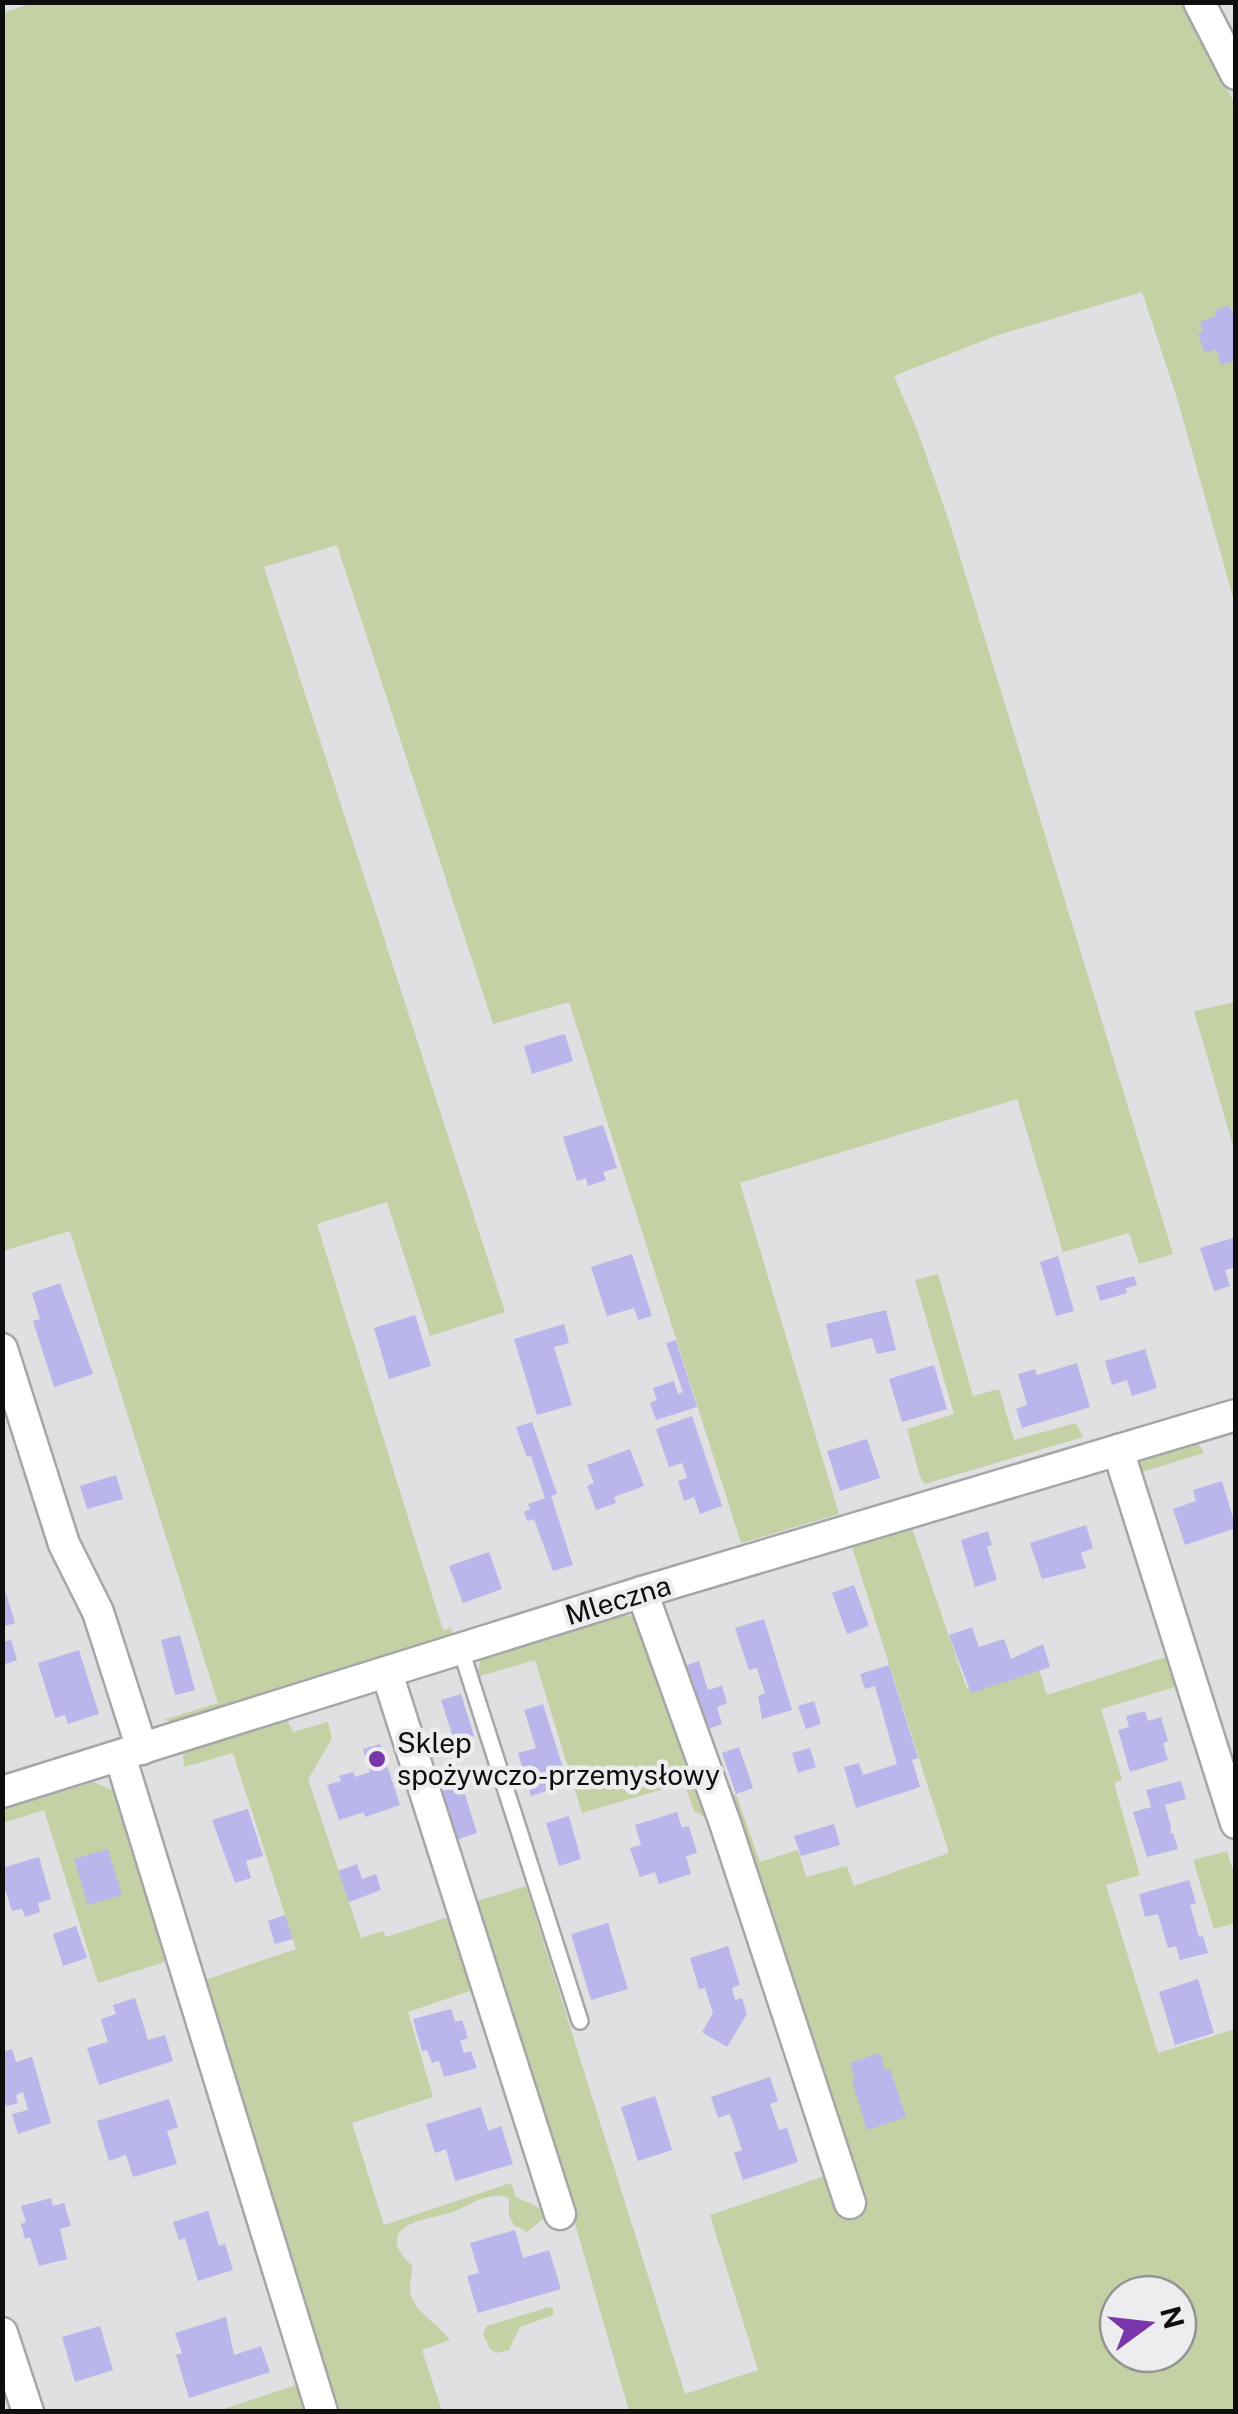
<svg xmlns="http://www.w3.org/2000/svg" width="1238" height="2414" font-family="'Public Sans',sans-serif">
<rect width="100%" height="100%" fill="#e0dfe2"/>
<g fill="#c4d1a5" fill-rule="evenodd">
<polygon points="36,2 1183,3 1235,104 1235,604 1177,398 1142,292 998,335 894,376 918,432 949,521 1173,1254 1139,1264 1129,1233 1063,1252 1017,1099 740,1183 839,1514 741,1543 569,1002 493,1024 337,545 264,567 505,1312 430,1336 387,1202 317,1224 443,1630 451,1628 453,1636 181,1722 163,1720 218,1703 70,1231 3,1251 2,13"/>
<polygon points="1235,1002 1236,1002 1235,1153 1194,1011"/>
<polygon points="938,1274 973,1396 999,1389 1014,1440 1076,1423 1083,1437 925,1484 920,1477 907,1429 954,1414 915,1280"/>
<polygon points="1192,1441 1198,1443 1204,1453 1142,1472 1204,1665 1198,1666 1135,1459"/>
<path d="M 911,1525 L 967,1689 L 1038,1666 L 1047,1695 L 1166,1657 L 1175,1687 L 1101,1709 L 1122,1780 L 1114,1783 L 1140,1875 L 1106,1885 L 1158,2053 L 1235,2029 L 1235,2411 L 629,2411 L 574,2220 L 467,1904 L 526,1886 L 685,2394 L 758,2370 L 710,2215 L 828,2175 L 712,1821 L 694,1811 L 684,1783 L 582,1813 L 535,1660 L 477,1677 L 480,1661 L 489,1655 L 613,1617 L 663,1613 L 726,1797 L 736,1794 L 760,1862 L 798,1850 L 806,1877 L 847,1866 L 854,1886 L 949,1853 L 851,1544 ZM 1118,2294 L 1178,2294 L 1178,2354 L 1118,2354 Z"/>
<path d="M 287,1720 L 293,1732 L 328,1722 L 332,1739 L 308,1779 L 361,1938 L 383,1931 L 386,1937 L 445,1918 L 456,1923 L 476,1989 L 408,2012 L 433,2097 L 352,2123 L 384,2225 L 511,2183 L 516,2197 L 550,2213 L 527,2232 L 514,2225 L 509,2215 L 509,2198 C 487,2189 465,2210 443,2215 C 431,2218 399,2222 397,2239 C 395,2250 406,2259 412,2266 C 413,2274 409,2282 410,2290 C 411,2310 439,2324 450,2340 L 422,2350 L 442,2411 L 336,2411 L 202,1981 L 296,1949 L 233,1753 L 184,1767 L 183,1754 L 192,1748 Z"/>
<polygon points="94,1782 114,1791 127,1816 168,1961 98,1983 44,1810 3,1823 3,1808"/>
<polygon points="1227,1851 1235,1877 1235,1923 1214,1929 1193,1860"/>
<polygon points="549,2307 553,2308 553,2315 520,2327 509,2350 496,2353 490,2349 483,2334 487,2326"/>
<polygon points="299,2384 307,2412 215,2412"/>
</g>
<g fill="#bab5ea">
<polygon points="1229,305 1231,311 1236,309 1236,360 1221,365 1216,349 1205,353 1198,334 1203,332 1200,322 1216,316 1215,311"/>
<polygon points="565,1034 573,1061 532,1074 524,1046"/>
<polygon points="603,1125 617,1168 603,1172 606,1180 588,1186 586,1178 577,1181 563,1137"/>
<polygon points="1236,1237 1236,1267 1225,1270 1230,1286 1214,1291 1200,1248"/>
<polygon points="632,1254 652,1316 638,1320 634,1308 607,1316 591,1267"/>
<polygon points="1058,1256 1074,1311 1056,1316 1040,1262"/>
<polygon points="1134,1276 1137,1285 1126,1288 1127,1293 1100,1301 1096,1286"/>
<polygon points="60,1283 93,1374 54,1387 33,1321 40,1319 32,1293"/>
<polygon points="886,1310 896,1350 877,1354 872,1338 831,1348 826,1324"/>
<polygon points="415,1315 431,1366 389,1379 374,1328"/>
<polygon points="564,1324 569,1343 554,1347 572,1405 537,1415 514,1339"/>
<polygon points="676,1340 697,1407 656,1420 650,1403 657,1400 653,1388 674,1381 678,1394 683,1392 666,1343"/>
<polygon points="1145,1349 1157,1388 1132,1396 1127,1380 1112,1385 1105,1361"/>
<polygon points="1077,1363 1090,1407 1022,1428 1016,1409 1027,1405 1018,1374 1035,1369 1037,1375"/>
<polygon points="934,1365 947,1409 902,1422 889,1379"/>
<polygon points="692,1416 722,1506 700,1514 694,1497 684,1501 678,1481 687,1478 682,1463 669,1467 656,1429"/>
<polygon points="532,1422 557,1494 551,1496 573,1565 553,1571 534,1519 527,1521 524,1512 530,1509 528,1504 545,1498 531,1456 527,1457 516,1427"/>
<polygon points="867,1439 880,1478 840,1491 827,1451"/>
<polygon points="630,1449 644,1486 614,1497 616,1503 596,1510 587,1486 594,1483 587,1465"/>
<polygon points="116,1475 123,1499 87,1509 80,1486"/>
<polygon points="1222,1481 1236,1528 1185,1545 1173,1509 1196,1501 1193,1490"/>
<polygon points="1086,1525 1093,1548 1081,1553 1086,1568 1042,1579 1030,1543"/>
<polygon points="988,1531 992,1545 987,1547 997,1580 975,1587 961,1540"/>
<polygon points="489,1552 502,1589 463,1603 449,1566"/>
<polygon points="854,1585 869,1626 847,1634 832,1593"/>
<polygon points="6,1593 15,1623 2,1627 2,1594"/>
<polygon points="764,1619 792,1710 762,1719 758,1696 765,1693 757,1668 749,1670 735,1628"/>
<polygon points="972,1627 979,1647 1004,1639 1011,1659 1043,1644 1050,1667 971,1693 949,1635"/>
<polygon points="180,1635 195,1690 175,1695 161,1640"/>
<polygon points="11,1640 17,1660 2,1665 2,1642"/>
<polygon points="79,1650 99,1714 68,1724 65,1715 55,1718 38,1663"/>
<polygon points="699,1661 708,1690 722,1686 727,1703 717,1707 722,1724 703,1731 681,1667"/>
<polygon points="889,1665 918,1758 912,1760 920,1787 856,1808 844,1767 859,1763 863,1775 897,1764 875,1686 865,1689 860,1674"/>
<polygon points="461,1694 474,1736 455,1743 441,1700"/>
<polygon points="814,1701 821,1724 806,1729 798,1706"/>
<polygon points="543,1704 568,1784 531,1796 518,1753 536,1748 524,1710"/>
<polygon points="1145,1711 1148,1721 1161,1717 1168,1741 1163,1743 1168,1760 1130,1772 1118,1730 1129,1727 1126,1716"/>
<polygon points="380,1744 400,1805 365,1817 364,1812 339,1820 327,1785 341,1781 339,1776 353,1772 355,1777 370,1772 363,1749"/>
<polygon points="739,1747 753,1788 736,1794 722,1753"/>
<polygon points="810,1748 816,1767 798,1773 792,1753"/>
<polygon points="1181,1781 1186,1799 1165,1805 1171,1827 1170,1834 1173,1833 1178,1849 1147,1857 1133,1812 1151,1807 1146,1790"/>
<polygon points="462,1785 477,1833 456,1840 441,1791"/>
<polygon points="248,1809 263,1856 246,1861 251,1878 235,1883 212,1820"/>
<polygon points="677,1812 682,1828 689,1826 697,1853 686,1856 691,1874 659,1884 655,1872 640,1877 630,1848 641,1845 635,1825"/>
<polygon points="569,1816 581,1859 559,1866 546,1823"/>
<polygon points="834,1824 840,1845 801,1856 794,1836"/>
<polygon points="108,1849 122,1895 88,1905 74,1859"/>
<polygon points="39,1857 51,1899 38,1903 40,1912 25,1917 22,1909 12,1911 2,1879 2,1868"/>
<polygon points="357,1864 362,1879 376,1874 381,1890 349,1902 338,1871"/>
<polygon points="1189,1880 1196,1903 1190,1905 1199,1937 1203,1936 1208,1953 1180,1960 1176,1946 1168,1948 1158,1914 1145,1917 1139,1894"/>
<polygon points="285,1915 293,1939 275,1944 268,1921"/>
<polygon points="608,1923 628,1989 591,2000 571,1934"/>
<polygon points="76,1926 87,1958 63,1966 53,1934"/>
<polygon points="728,1946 740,1985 732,1988 735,2000 742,1998 747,2014 727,2047 702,2032 713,2013 705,1988 699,1989 690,1958"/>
<polygon points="1198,1979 1214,2033 1175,2045 1159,1992"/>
<polygon points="135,1998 148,2040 165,2035 173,2061 99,2085 87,2048 108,2042 101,2019 116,2014 113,2005"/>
<polygon points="451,2009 455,2022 462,2020 468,2038 460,2041 464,2053 471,2051 477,2068 444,2077 439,2061 432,2063 427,2050 422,2051 413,2019"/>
<polygon points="12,2049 16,2062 32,2057 51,2123 18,2134 12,2114 28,2110 23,2092 16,2095 18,2103 7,2106 2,2099 2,2052"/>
<polygon points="880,2053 885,2070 890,2069 906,2117 867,2130 852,2081 855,2080 850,2063"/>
<polygon points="770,2077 778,2101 770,2104 779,2130 787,2128 798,2162 743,2180 734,2153 742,2150 730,2114 718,2118 711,2097"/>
<polygon points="655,2096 672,2150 638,2161 621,2107"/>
<polygon points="169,2099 178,2127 167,2131 177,2164 133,2177 126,2155 109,2161 97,2121"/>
<polygon points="481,2107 488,2131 501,2126 513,2164 455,2181 446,2149 435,2153 426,2124"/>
<polygon points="51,2198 53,2206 64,2203 71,2226 60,2229 67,2259 39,2266 30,2237 25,2239 21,2224 26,2222 21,2206"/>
<polygon points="208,2211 219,2246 225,2244 233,2270 198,2281 185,2238 179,2240 173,2222"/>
<polygon points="515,2230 523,2258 549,2250 561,2289 478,2313 467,2276 479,2273 470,2243"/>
<polygon points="226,2317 234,2355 261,2346 270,2372 189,2398 176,2355 182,2353 175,2333"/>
<polygon points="100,2326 113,2370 75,2382 62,2337"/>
</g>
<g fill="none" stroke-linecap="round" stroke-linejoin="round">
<g stroke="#a6a6a8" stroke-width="20">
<polyline id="lane" points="461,1650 580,2021"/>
</g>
<g stroke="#a6a6a8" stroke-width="35">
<g id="street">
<polyline points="1199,2 1236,74"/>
<polyline points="2,1349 64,1544 98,1612 142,1749"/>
<polyline points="1118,1450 1236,1823"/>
<polyline points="642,1592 725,1823 850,2203"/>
<polyline points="387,1673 560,2214"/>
<polyline points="120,1756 322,2412"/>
<polyline points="2,1792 642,1592 1236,1415"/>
<polyline points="2,2333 28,2412"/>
</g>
</g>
<use href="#lane" stroke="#fff" stroke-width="15"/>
<use href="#street" stroke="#fff" stroke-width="30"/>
</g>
<circle fill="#7a37ab" stroke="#ededef" stroke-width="4" cx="377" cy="1759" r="10"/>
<g text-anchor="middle" stroke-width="9" stroke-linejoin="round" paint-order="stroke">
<g font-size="28" fill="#0e0e0f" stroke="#ededef">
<text transform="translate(618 1600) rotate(-17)" y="10">Mleczna</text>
</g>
<g font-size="28" fill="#0e0e0f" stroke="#ededef" text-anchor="start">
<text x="397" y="1753">Sklep<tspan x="397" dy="32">spożywczo-przemysłowy</tspan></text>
</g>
</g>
<rect width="1238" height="2414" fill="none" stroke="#0e0e0f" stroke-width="10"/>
<g transform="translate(1148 2324) rotate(75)"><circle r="48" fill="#ededef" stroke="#949495" stroke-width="2.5"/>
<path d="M0-8L18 38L0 25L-18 38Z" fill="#7a37ab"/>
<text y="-15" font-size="28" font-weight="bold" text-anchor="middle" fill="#0e0e0f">N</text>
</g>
</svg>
